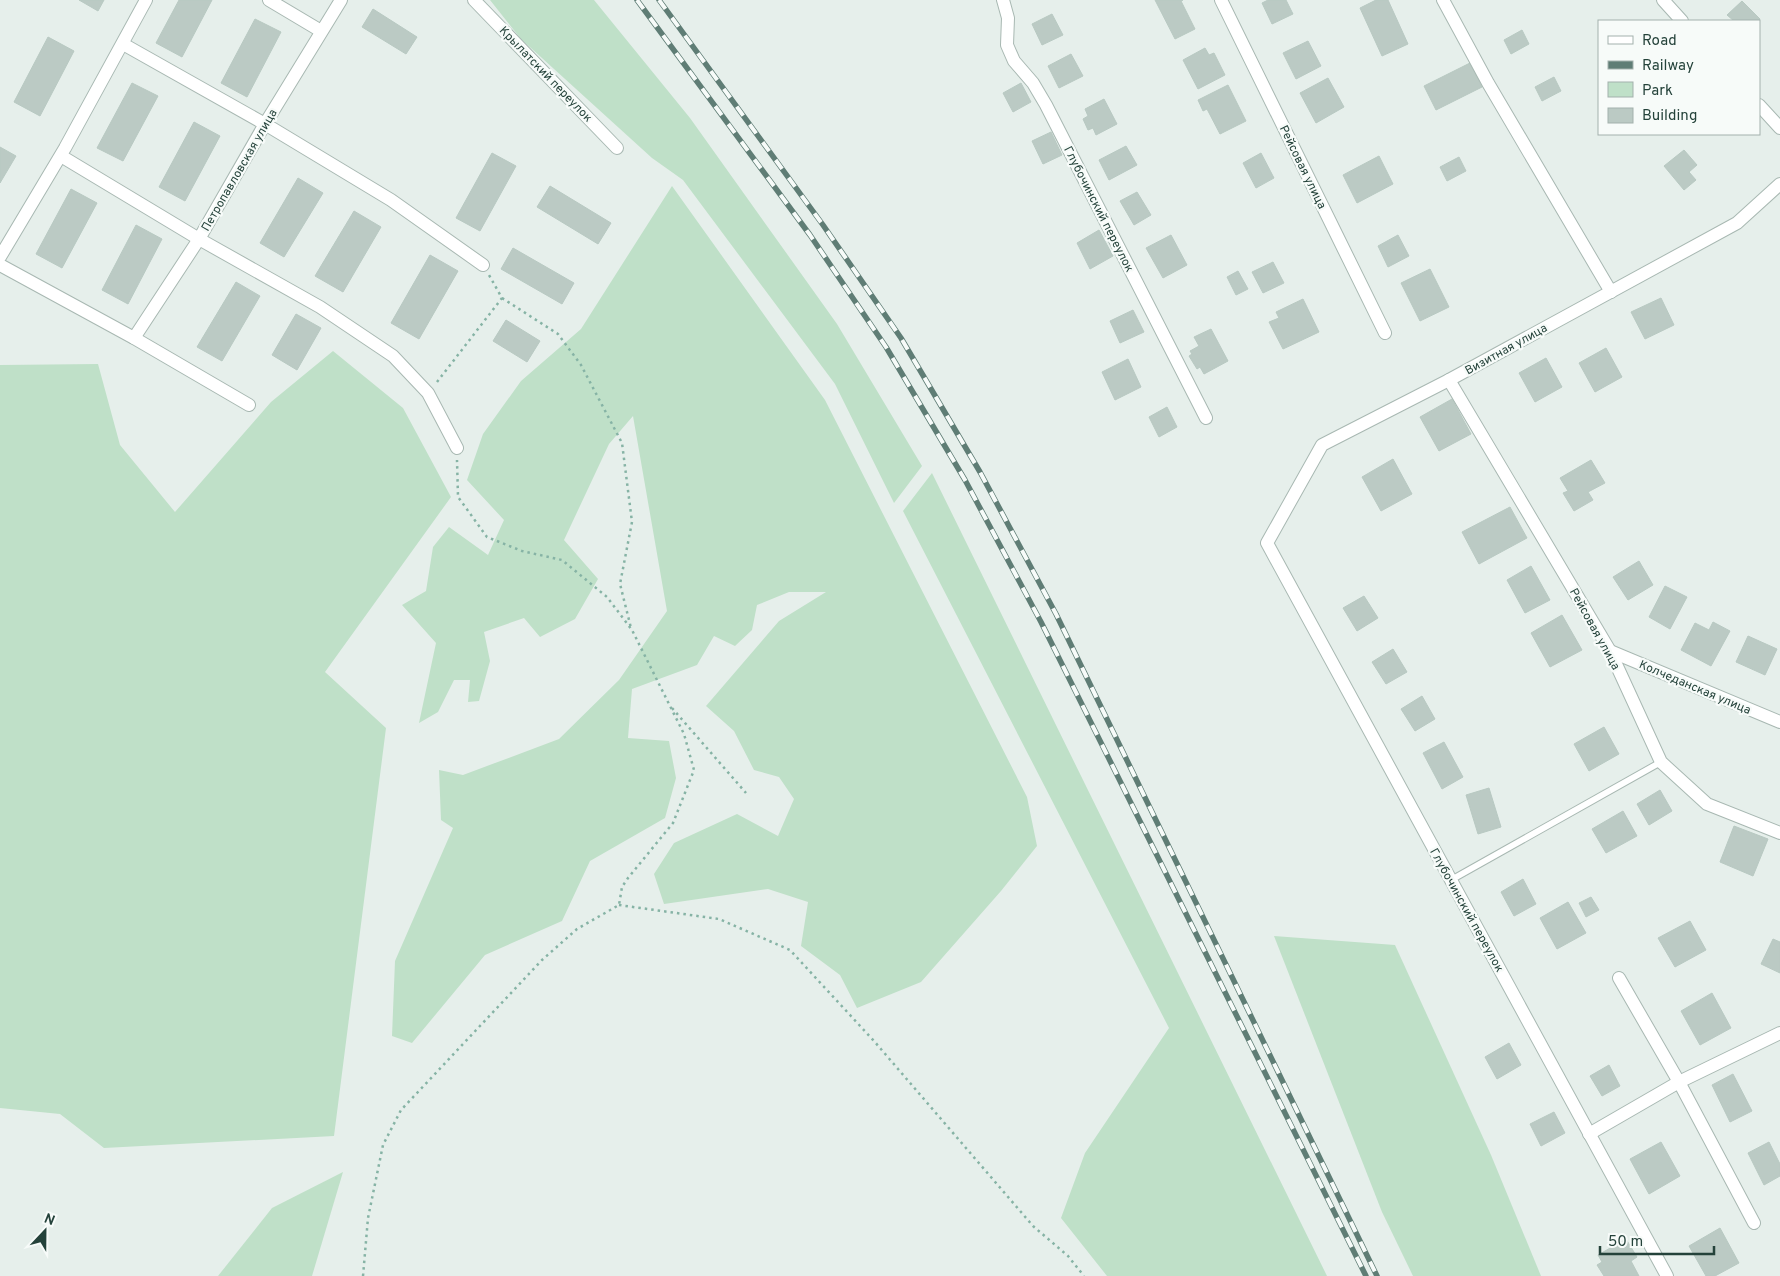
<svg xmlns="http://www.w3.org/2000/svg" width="1780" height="1276" font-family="Overpass,sans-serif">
<rect width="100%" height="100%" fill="#e6efeb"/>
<g fill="#bfe0c8">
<polygon points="490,0 594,0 690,118 837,324 922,466 894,503 835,384 683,180 652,158 521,39"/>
<polygon points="672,186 825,400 1027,797 1037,846 1001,891 921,982 857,1008 840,975 801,946 808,902 768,889 664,904 654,874 674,843 737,814 778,836 794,799 779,777 754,770 734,731 706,706 779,621 826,592 789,592 757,605 752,630 735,646 714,636 697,665 632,689 628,738 669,741 676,778 665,818 590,861 562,921 485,955 412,1043 392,1036 395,961 453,828 441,820 439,770 463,775 559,739 619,680 667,611 633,416 609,444 564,540 598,579 575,619 540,637 524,618 484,632 490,661 479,701 468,702 470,680 454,680 438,712 419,723 436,643 402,605 426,591 433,547 449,527 488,555 504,520 467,480 483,434 521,381 581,329"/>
<polygon points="333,351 403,408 451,497 325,672 386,728 334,1136 104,1148 60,1114 0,1108 0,365 98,364 120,445 175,512 271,402"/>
<polygon points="932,473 1327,1276 1107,1276 1061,1218 1085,1153 1169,1028 903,511"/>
<polygon points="1274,936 1395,945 1491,1155 1541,1276 1413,1276 1382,1212"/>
<polygon points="343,1172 312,1276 218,1276 272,1208"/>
</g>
<g fill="#bbcac4" stroke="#b8c9c2">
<polygon points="79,0 104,0 98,11"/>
<polygon points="179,0 212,0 182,57 156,43"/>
<polygon points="1155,0 1183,0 1181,1 1195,29 1175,39"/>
<polygon points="1268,0 1286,0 1293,14 1272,24 1262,3"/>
<polygon points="1376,0 1388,0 1408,44 1382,56 1360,8"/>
<polygon points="1742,1 1760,19 1758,21 1734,21 1727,15"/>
<polygon points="373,9 417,37 406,54 362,27"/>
<polygon points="1052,14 1063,35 1042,45 1032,24"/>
<polygon points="255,19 281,32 247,97 221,83"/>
<polygon points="1522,30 1529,44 1511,54 1504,40"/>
<polygon points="48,37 74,51 40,116 14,102"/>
<polygon points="1308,41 1321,66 1296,79 1283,53"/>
<polygon points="1205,48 1209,55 1214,53 1225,75 1198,89 1183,60"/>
<polygon points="1071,54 1083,76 1059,88 1048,66"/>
<polygon points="1470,63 1482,87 1436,110 1424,86"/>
<polygon points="1554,77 1561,91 1542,101 1535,87"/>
<polygon points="1328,78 1344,107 1316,123 1300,93"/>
<polygon points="132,83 158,96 123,161 97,148"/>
<polygon points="1021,83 1031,102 1013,112 1003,93"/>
<polygon points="1228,85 1246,121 1220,134 1207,109 1203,111 1198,100"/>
<polygon points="1104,99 1117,124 1096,135 1093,128 1088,130 1083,119 1088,116 1085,109"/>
<polygon points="194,122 220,136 185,201 159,187"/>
<polygon points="1051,132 1062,155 1043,164 1032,141"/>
<polygon points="1126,146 1137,165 1109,180 1099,160"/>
<polygon points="0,147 16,156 0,183"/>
<polygon points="1684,150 1697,165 1689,172 1696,180 1684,190 1664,166"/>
<polygon points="492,153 516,166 480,231 456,218"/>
<polygon points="1261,153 1274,178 1256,188 1243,163"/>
<polygon points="1379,156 1393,184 1357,203 1343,175"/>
<polygon points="1459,157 1466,171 1447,181 1440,167"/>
<polygon points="298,178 323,193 284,257 260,243"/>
<polygon points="550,186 611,223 598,244 537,207"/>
<polygon points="71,189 97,203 62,268 36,254"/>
<polygon points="1137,192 1151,215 1134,225 1120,201"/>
<polygon points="354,211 381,227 343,292 315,276"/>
<polygon points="136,225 162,239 128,304 102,290"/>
<polygon points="1099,230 1113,256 1090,269 1077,243"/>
<polygon points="1171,235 1187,265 1163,278 1146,248"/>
<polygon points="1398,235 1409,256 1388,267 1378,246"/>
<polygon points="513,248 574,283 562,304 501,269"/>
<polygon points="430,255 458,271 419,339 391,323"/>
<polygon points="1273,262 1284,283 1263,293 1252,272"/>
<polygon points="1430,269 1449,307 1420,321 1401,283"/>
<polygon points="1238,271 1248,289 1236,295 1227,277"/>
<polygon points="236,282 260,296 222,361 197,347"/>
<polygon points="1661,298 1674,325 1645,339 1631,312"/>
<polygon points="1303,299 1319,332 1283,349 1269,322 1279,318 1276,312"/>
<polygon points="1133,310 1144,332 1120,343 1110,321"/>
<polygon points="296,314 321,328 297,370 272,355"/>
<polygon points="506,320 540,341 527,362 493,341"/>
<polygon points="1211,329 1228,361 1204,374 1200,367 1197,369 1189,356 1192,354 1190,351 1199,346 1194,337"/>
<polygon points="1606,348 1622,377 1595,392 1579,363"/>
<polygon points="1546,358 1562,387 1535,402 1519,373"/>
<polygon points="1128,359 1141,387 1115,400 1102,372"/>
<polygon points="1452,399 1471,434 1439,451 1420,417"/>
<polygon points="1167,407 1177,427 1159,437 1149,417"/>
<polygon points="1393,459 1412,494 1381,511 1362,477"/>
<polygon points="1591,460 1605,483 1588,492 1593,500 1574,511 1563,493 1568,491 1560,478"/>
<polygon points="1510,507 1527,538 1479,564 1462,532"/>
<polygon points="1639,561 1653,585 1628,600 1613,577"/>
<polygon points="1531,566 1550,600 1525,613 1507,580"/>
<polygon points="1665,586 1687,597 1670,629 1649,617"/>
<polygon points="1364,596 1378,618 1357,631 1343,608"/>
<polygon points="1562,615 1582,650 1550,667 1531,633"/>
<polygon points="1713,622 1730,631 1711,666 1681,650 1695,623 1709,630"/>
<polygon points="1748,636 1777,649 1765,675 1736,662"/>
<polygon points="1393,649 1407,672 1386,684 1372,662"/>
<polygon points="1422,696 1435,719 1415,731 1401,709"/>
<polygon points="1604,727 1619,754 1589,771 1574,744"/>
<polygon points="1444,742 1463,777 1442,789 1423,753"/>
<polygon points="1489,788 1501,827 1478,834 1466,795"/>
<polygon points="1660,790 1672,811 1649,825 1637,804"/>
<polygon points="1623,811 1637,836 1606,853 1592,829"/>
<polygon points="1734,826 1768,839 1753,876 1720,862"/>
<polygon points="1523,879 1536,904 1514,916 1501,892"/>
<polygon points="1591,897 1599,910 1586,917 1579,903"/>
<polygon points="1568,902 1586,933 1557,949 1540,918"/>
<polygon points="1690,921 1706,950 1675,967 1658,938"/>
<polygon points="1773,939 1780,942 1780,973 1761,964"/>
<polygon points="1712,993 1731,1028 1700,1045 1681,1011"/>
<polygon points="1509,1043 1521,1065 1497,1079 1485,1057"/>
<polygon points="1609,1065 1620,1086 1602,1096 1590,1076"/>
<polygon points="1733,1074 1752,1111 1730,1122 1712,1085"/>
<polygon points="1554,1112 1565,1133 1541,1146 1530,1124"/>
<polygon points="1661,1142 1680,1176 1649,1194 1630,1159"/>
<polygon points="1769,1142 1780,1164 1780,1176 1764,1185 1748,1153"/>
<polygon points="1720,1228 1739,1263 1715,1276 1706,1276 1689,1246"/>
<polygon points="1626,1239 1637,1257 1631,1261 1639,1276 1604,1276 1597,1265 1602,1262 1598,1255"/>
</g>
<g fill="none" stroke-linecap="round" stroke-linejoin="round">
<g stroke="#a8b8b2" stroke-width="8">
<polyline id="service" points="1451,880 1661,762"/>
</g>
<g stroke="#a8b8b2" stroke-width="14">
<g id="minor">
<polyline points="269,0 321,31"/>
<polyline points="474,0 617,148"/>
<polyline points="1003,0 1008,18 1007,45 1014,61 1033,83 1046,105 1206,418"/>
<polyline points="1221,0 1385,333"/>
<polyline points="1443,0 1488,83 1611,292"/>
<polyline points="1663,0 1682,21"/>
<polyline points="123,44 265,124 391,200 483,265"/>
<polyline points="1759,105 1780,128"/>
<polyline points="61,156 199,239 320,307 393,356 428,393 457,448"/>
<polyline points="0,257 65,148 146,0"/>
<polyline points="0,265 134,338 249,405"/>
<polyline points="134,338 199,239 265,124 341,0"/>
<polyline points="1449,380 1610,651 1661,762 1707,804 1780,833"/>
<polyline points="1610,651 1780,722"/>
<polyline points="1619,978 1679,1082 1754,1223"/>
<polyline points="1589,1134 1679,1082 1780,1033"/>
<polyline points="1667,1276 1267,543 1322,445 1449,380 1737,223 1780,184"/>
</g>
</g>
<g stroke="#86b3a5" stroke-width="2.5" stroke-dasharray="2.5 4" stroke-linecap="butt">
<polyline points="502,298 558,334 581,365 622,443 632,522 620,584 631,628"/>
<polyline points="437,382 502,298 489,275"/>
<polyline points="672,708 746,793"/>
<polyline points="619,905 719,919 790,950 874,1041 1033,1226 1068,1256 1084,1276"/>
<polyline points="363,1276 368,1218 383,1145 401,1110 542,960 577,929 619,905 622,887 628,878 673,823 694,770 684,734 632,630 607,597 562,560 522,551 487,537 458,497 457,460"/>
</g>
<use href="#service" stroke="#fff" stroke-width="6"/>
<use href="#minor" stroke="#fff" stroke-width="12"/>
<g stroke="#5f7d75" stroke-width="5.5">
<g id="rail">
<polyline points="637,0 810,235 886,347 965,480 1041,622 1366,1276"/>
<polyline points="659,0 823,225 901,338 980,472 1056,614 1377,1276"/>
</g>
</g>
<use href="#rail" stroke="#f7fbf9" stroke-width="4" stroke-dasharray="11" stroke-linecap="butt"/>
</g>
<g text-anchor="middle" stroke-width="4.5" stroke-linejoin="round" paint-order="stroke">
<g font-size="12" fill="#24423a" stroke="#f7fbf9">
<text transform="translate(546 74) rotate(46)" y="4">Крылатский переулок</text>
<text transform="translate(1303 167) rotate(64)" y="4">Рейсовая улица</text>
<text transform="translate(239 170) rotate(-60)" y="4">Петропавловская улица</text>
<text transform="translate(1099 209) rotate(63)" y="4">Глубочинский переулок</text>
<text transform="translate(1506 349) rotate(-29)" y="4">Визитная улица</text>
<text transform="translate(1595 629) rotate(61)" y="4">Рейсовая улица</text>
<text transform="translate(1695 687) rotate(23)" y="4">Колчеданская улица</text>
<text transform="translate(1467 910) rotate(61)" y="4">Глубочинский переулок</text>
</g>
</g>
<rect x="1598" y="20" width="162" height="115" fill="#f7fbf9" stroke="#a3b1ad"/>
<rect x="1608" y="36" width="25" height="8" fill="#ffffff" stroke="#a3b1ad"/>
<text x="1642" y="45" font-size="15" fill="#24423a">Road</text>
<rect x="1608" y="61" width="25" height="8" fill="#5f7d75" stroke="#a3b1ad"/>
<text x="1642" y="70" font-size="15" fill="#24423a">Railway</text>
<rect x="1608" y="82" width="25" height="15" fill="#bfe0c8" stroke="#a3b1ad"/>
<text x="1642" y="95" font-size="15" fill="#24423a">Park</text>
<rect x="1608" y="108" width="25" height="15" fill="#bbcac4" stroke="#a3b1ad"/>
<text x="1642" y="120" font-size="15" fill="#24423a">Building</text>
<g transform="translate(45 1231) rotate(22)" stroke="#f7fbf9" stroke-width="4" paint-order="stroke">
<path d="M0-4L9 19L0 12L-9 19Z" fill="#24423a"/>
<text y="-8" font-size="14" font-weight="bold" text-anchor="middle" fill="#24423a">N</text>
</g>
<path d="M1600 1246v8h114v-8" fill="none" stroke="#24423a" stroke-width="2.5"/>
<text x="1608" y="1246" font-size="15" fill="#24423a" stroke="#f7fbf9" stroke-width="4" paint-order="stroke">50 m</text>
</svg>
